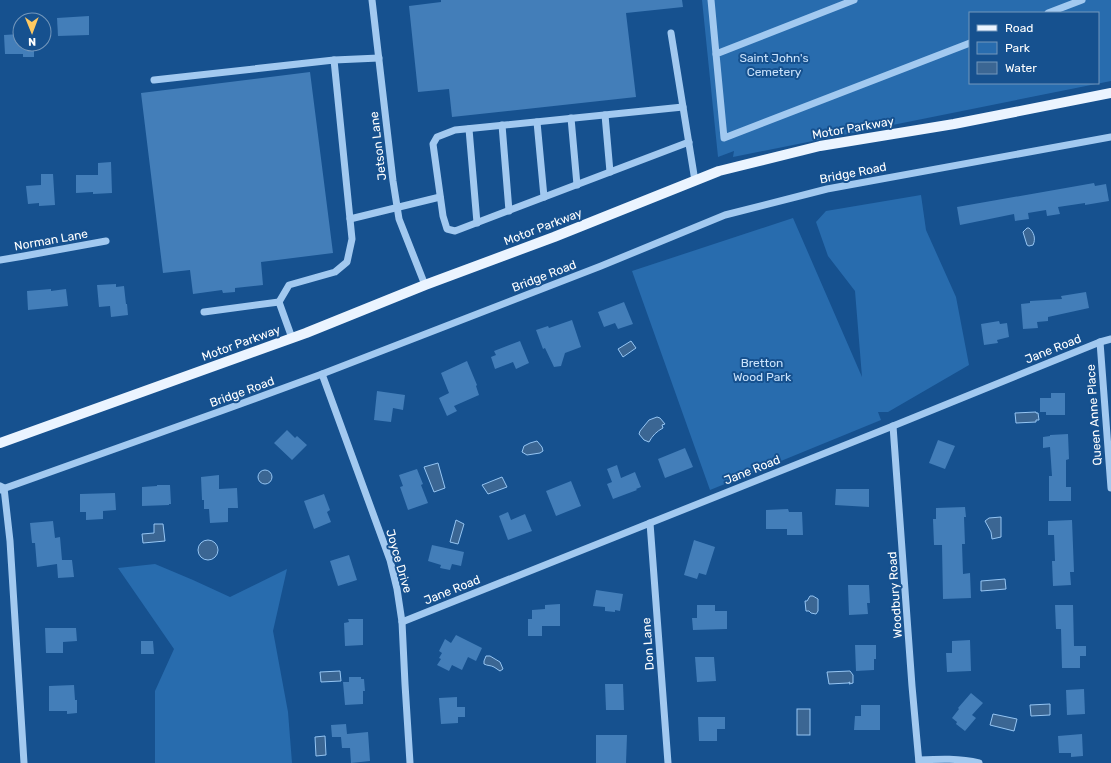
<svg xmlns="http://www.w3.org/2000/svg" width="1111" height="763" font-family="Rubik,sans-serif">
<rect width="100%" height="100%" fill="#16518f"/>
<g fill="#286cae" fill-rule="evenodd">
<path d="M 702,0 L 1111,0 L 1111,81 L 733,157 L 734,151 L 718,157 ZM 970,13 L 1098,13 L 1098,83 L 970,83 Z"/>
<polygon points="921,195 926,230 956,297 969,365 888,412 878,412 881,420 710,490 632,271 793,218 862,377 855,291 828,256 816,222 826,211"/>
<polygon points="155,564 193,580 230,597 287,569 273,631 288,712 292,763 155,763 155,691 174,649 118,568"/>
</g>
<g fill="#3b6693" stroke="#95c5f3">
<path d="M 1027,228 L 1029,228 C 1034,232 1036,239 1033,245 L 1029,246 L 1027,245 L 1023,232 Z"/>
<polygon points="631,341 636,348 623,357 618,349"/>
<polygon points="1036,412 1036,413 1038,413 1039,420 1036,420 1036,422 1016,423 1015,413"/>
<path d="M 657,417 L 660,418 L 665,424 L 662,425 L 663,428 C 657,431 652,436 649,442 L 644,440 L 639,434 L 640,431 L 649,420 Z"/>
<polygon points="537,441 542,447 543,451 540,453 527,455 522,452 524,446 530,443"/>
<polygon points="438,463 445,488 434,492 424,467"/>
<circle cx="265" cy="477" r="7"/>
<polygon points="502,477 507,487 488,494 482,485"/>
<polygon points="1001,517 1001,537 992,539 991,532 985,521 989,518"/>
<polygon points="456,520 464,524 458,544 450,542"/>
<polygon points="154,524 163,524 165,541 143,543 142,534 154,533"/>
<circle cx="208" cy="550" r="10"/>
<polygon points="1005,579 1006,589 981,591 981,581"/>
<polygon points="810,596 813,596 818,599 818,611 816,614 811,613 809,611 806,611 805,601 807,601"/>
<path d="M 486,656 L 490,656 L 500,662 L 503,669 L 500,671 C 498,670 496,668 494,667 C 490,665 488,666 484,664 L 484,661 Z"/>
<polygon points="340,671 341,681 321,682 320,672"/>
<polygon points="850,671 853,675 853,683 849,684 850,682 848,683 829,684 827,672"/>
<polygon points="1050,704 1050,715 1031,716 1030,705"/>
<rect x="797" y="709" width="13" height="26"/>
<polygon points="993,714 1017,719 1014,731 990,725"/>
<polygon points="325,736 326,755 316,756 315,737"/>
</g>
<g fill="#437eb9">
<polygon points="441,0 682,0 683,7 626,13 636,97 452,117 449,89 418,92 409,6 441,2"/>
<polygon points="89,16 89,35 58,36 57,18"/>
<polygon points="20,34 20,44 34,44 34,57 23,57 23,54 5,54 4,35"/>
<polygon points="310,72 333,253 261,262 263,285 235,288 235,292 223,293 222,290 193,294 190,270 163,273 141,93"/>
<polygon points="111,162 112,193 93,194 93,192 76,193 76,175 98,175 98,163"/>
<polygon points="41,174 53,174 55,205 39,206 39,203 28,204 26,186 41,185"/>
<polygon points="1094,183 1095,186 1106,184 1109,201 1085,205 1085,203 1058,207 1060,214 1047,216 1046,210 1028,213 1029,219 1015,221 1014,214 960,225 957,207"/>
<polygon points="116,284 116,287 124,286 126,304 127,304 128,315 111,317 110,306 99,307 97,285"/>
<polygon points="51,289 51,291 66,289 68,306 28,310 27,291"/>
<polygon points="1086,292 1089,308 1048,317 1048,321 1037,322 1038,328 1023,329 1021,304 1030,303 1030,301 1062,299 1061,296"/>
<polygon points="624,302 633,324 618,329 615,323 604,327 598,312"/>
<polygon points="572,320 581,347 565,353 561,366 554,367 545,348 543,349 536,330 548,326 549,328"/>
<polygon points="999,321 1000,324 1007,323 1009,337 997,340 998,343 984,345 981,324"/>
<polygon points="520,341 529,363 516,369 513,362 495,369 491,357 496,355 494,351"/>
<polygon points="467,361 477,385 476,386 479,395 454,406 457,411 447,416 439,398 449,393 441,373"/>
<polygon points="377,391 405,395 403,410 393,408 391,422 374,420"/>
<polygon points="1051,393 1065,393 1065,415 1046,415 1046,412 1040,412 1040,398 1051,398"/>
<polygon points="287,430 295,438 297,436 307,445 292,460 274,443"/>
<polygon points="1068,434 1069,459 1066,460 1066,487 1071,487 1071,501 1049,501 1049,476 1052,476 1050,447 1043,448 1043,437 1050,436 1050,435"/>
<polygon points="938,440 955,446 945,469 929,463"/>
<polygon points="685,448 693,467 665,478 658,459"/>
<polygon points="617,465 621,478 635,472 641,487 636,489 637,490 613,499 607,484 612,482 607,469"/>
<polygon points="417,469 423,484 421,485 428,503 408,510 400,487 403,486 399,475"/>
<polygon points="219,475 219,489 237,488 238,508 228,508 228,522 210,523 209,509 204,509 204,500 202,500 201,477"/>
<polygon points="571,481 581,506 556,516 546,491"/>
<polygon points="157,485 170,485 171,504 169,504 169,505 142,506 142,487 157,486"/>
<polygon points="836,489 869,489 869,507 835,505"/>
<polygon points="115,493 116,510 103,511 103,519 86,520 86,512 80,512 80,494"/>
<polygon points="324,494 330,510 327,512 331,522 314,529 304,501"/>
<polygon points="965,507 966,517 964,517 965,544 962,544 963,574 970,573 971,598 943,599 942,545 934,545 933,519 936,519 936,508"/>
<polygon points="788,509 789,512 802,512 803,535 787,535 787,529 766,529 766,510"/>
<polygon points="508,512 511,520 525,514 532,531 508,540 499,516"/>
<polygon points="1072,520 1074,572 1070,572 1071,585 1053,586 1052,561 1055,561 1054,535 1048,535 1048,521"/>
<polygon points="53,521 55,538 60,537 62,560 72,560 74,577 58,578 57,564 37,567 35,543 32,543 30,523"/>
<polygon points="694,540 715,547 706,575 699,573 697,579 684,575"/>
<polygon points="432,545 464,552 461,566 452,564 450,570 440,568 441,565 428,561"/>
<polygon points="349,555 357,580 338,586 330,561"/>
<polygon points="848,585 869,585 870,603 867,603 868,614 849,615"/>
<polygon points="596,590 623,594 620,611 615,610 615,612 605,611 605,607 593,606"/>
<polygon points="560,604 560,626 542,626 542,636 528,636 528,619 532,619 532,610 545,609 545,605"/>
<polygon points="697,605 715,605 715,611 727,611 727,629 693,630 692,618 697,618"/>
<polygon points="1055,605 1073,605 1074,646 1086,646 1086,656 1080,656 1080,668 1062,668 1061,629 1056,629"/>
<polygon points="348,619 363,619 363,645 345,646 344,623 349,622"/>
<polygon points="45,628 76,628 77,641 63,642 63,653 46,653"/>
<polygon points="456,635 482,648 476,661 468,657 462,670 452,665 449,671 437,665 441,659 439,658 442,653 439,651 445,639 451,643"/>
<polygon points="970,640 971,671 947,672 946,653 952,653 952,641"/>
<polygon points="141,641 153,641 154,654 141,654"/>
<polygon points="855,645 876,645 876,659 874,659 874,670 856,671"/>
<polygon points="695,657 714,657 716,681 697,682"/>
<polygon points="349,677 361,677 361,679 364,679 365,691 363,691 363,704 345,705 343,682 349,682"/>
<polygon points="605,684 623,684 624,710 606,710"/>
<polygon points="74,685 75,700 77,700 77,713 67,714 67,711 49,711 49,686"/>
<polygon points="1084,689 1085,714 1067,715 1066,690"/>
<polygon points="971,693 983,703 972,715 976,718 965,731 956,724 957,722 952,718 959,709 958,708"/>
<polygon points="457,697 457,707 465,707 465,717 458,717 458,723 441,724 439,698"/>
<polygon points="861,705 880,705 880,730 854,730 855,716 861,716"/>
<polygon points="698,717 725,717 725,729 717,729 717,741 699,741"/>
<polygon points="346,724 347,734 368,732 370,761 351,763 350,748 342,748 341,737 332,737 331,725"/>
<polygon points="1082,734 1083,756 1071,757 1071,753 1059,753 1058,736"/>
<polygon points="596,735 627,735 626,763 596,763"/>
</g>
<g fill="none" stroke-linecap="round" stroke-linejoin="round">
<g stroke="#a2c9f0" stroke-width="7">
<polyline points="372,0 393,181 399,219 425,285"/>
<polyline points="711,0 716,54"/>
<polyline points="854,0 716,54 724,138 970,43"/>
<polyline points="1048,13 1082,0"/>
<polyline points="671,33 695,181"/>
<polyline points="334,60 379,58"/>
<polyline points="154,80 334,60 352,239 347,262 335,272 289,285 279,302"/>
<polyline points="683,107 455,130 437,137 433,144 443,216 447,229 455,231 689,142"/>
<polyline points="605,115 610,172"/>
<polyline points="571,118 577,185"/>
<polyline points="537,122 544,197"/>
<polyline points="502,125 509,211"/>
<polyline points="469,129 477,223"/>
<polyline points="350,219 440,197"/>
<polyline points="0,260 24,256 106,241"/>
<polyline points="279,302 292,338"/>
<polyline points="204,312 279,302"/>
<polyline points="1100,342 1111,488"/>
<polyline points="322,374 390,560 397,589 402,622 405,684 410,763"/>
<polyline points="893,426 912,686 919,763"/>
<polyline points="0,486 4,488 10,541 24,763"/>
<polyline points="0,490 221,411 322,374 601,266 725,215 827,189 1111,137"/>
<polyline points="650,523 668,763"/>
<polyline points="402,622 893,426 1100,342 1111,339"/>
<path d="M 919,760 C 939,759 960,758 979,763"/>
</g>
<polyline stroke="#ebf4ff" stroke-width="10" points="0,443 306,333 425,285 554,237 719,171 820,146 954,124 1111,93"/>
</g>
<g text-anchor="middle" stroke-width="4" stroke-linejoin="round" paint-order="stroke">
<g font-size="12" fill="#c9e2fb" stroke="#16518f">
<text x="774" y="62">Saint John's<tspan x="774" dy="14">Cemetery</tspan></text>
<text x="762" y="367">Bretton<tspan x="762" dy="14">Wood Park</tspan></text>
</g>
<g font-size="12" fill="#fff" stroke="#16518f">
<text transform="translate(853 128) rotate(-10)" y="4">Motor Parkway</text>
<text transform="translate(378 146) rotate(-97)" y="4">Jetson Lane</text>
<text transform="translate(853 173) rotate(-11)" y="4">Bridge Road</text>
<text transform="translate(543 227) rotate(-21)" y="4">Motor Parkway</text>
<text transform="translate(51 240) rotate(-10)" y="4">Norman Lane</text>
<text transform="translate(544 276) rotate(-21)" y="4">Bridge Road</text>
<text transform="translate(241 343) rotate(-20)" y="4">Motor Parkway</text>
<text transform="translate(1053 349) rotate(-22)" y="4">Jane Road</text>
<text transform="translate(242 392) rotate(-20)" y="4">Bridge Road</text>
<text transform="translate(1094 415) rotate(-94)" y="4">Queen Anne Place</text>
<text transform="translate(752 470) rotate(-22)" y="4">Jane Road</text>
<text transform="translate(399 561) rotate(74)" y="4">Joyce Drive</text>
<text transform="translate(452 590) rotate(-22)" y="4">Jane Road</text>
<text transform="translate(895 595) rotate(-94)" y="4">Woodbury Road</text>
<text transform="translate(648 644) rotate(-94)" y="4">Don Lane</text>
</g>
</g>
<rect x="969" y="12" width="130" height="72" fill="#16518f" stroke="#7397bc"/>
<rect x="977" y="25" width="20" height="6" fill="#ebf4ff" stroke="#7397bc"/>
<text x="1005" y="32" font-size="12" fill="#ffffff">Road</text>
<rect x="977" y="42" width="20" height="12" fill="#286cae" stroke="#7397bc"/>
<text x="1005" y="52" font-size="12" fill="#ffffff">Park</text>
<rect x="977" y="62" width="20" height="12" fill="#3b6693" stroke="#7397bc"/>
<text x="1005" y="72" font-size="12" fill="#ffffff">Water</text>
<g transform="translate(32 32) rotate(179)"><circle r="19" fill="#16518f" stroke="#7397bc"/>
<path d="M0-3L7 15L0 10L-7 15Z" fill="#ffc961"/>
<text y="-6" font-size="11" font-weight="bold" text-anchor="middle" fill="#ffffff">N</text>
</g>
</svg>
